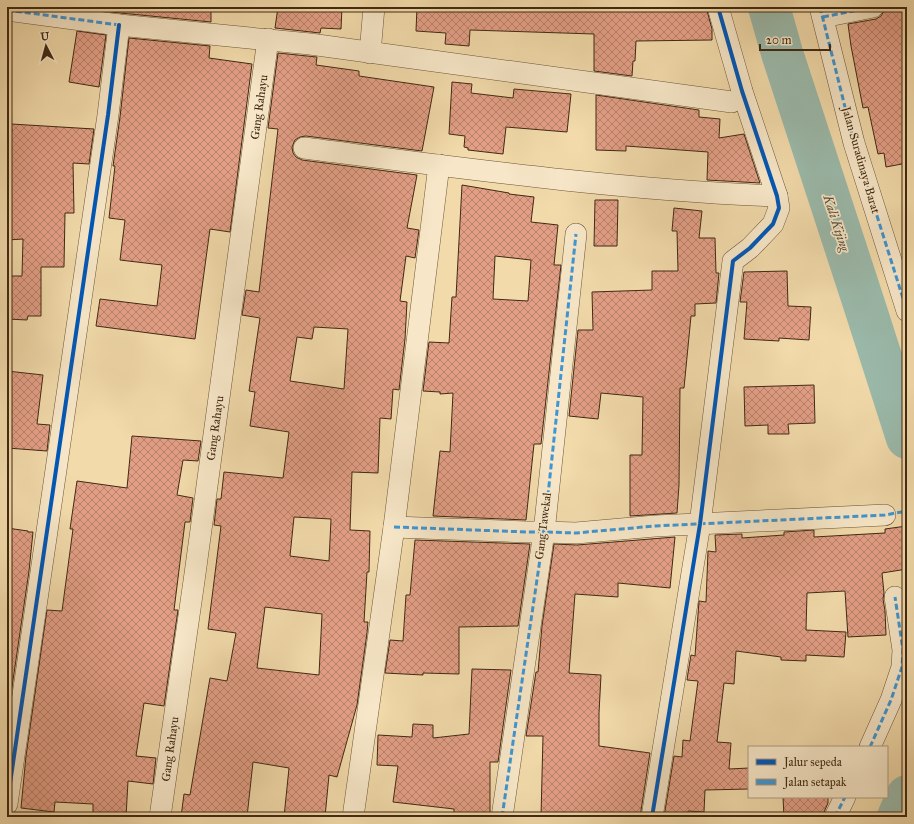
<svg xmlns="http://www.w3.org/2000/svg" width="914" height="824" font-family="'IM FELL Great Primer',serif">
<defs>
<pattern id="building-cross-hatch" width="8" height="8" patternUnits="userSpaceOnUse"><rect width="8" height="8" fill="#e39f86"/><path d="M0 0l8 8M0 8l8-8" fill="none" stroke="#b9826c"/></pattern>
</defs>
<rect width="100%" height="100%" fill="#f2daaa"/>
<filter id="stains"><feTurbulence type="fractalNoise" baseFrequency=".005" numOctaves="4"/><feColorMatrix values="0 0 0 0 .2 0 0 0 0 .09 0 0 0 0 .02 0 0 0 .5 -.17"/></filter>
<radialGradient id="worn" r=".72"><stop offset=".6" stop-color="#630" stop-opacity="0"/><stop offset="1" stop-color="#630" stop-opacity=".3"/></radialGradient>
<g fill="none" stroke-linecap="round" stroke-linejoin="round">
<g stroke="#9bbaab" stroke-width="42">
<polyline points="769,7 782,53 864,304 907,438"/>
<polyline points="898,817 907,796"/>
</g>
</g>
<g fill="url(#building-cross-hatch)" stroke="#402914" fill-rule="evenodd">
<polygon points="80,7 211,7 211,22 120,13 80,8"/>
<polygon points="278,7 342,7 341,29 321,28 320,33 275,28"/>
<polygon points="417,7 706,7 712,29 712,40 636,41 635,61 633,61 632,76 594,71 594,34 470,30 469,46 445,44 446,33 416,31"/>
<polygon points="892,7 907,7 907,163 886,167 884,153 878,154 868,107 863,108 851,46 848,24 876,19 881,16 884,11 885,8"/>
<polygon points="77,31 106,35 99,87 69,82"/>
<polygon points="129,38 210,46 209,58 252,64 230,232 210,229 195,339 96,326 100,299 157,306 162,265 120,260 125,220 109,218 115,166 113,166 120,117"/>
<path d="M 278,53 L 317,57 L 316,65 L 359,71 L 359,76 L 434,87 L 422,151 L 306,136 L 300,137 L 295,140 L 292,147 L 293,153 L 296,157 L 302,160 L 417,175 L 407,228 L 419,230 L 415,258 L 406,256 L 400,301 L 407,302 L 405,339 L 399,390 L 393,389 L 391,419 L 380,418 L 378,473 L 352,472 L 350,530 L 370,531 L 369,572 L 367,572 L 364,622 L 368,622 L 367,633 L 357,705 L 337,777 L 329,775 L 325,817 L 284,817 L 289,768 L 253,762 L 247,817 L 181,817 L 184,794 L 190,795 L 210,678 L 227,681 L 236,633 L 208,629 L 221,526 L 214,525 L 217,499 L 221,499 L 224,472 L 283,478 L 289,432 L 250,426 L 255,392 L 249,391 L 260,318 L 242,315 L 246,290 L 259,292 L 278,129 L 268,128 ZM 314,327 L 348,329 L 344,389 L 290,381 L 297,337 L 312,339 ZM 294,517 L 331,519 L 329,561 L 290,556 ZM 265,607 L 322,614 L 319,675 L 257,668 Z"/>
<polygon points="452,82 472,84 471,93 513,98 514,89 571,94 567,132 506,127 503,154 468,150 468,148 464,147 465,136 449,134"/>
<polygon points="596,95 699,110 699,117 720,119 719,138 744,134 760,183 707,180 708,152 626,146 626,151 596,150"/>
<polygon points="11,124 94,129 89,164 73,163 74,213 65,213 64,267 41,267 41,316 28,316 27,320 7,319 10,276 22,276 23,239 7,240 7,131 12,131"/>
<path d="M 462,185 L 509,193 L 509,194 L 534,197 L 531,222 L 558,225 L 554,265 L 561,265 L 541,444 L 534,444 L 526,520 L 433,516 L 440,451 L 450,452 L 453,393 L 440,394 L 440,392 L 423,391 L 429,342 L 449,343 L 452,297 L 456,297 ZM 495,256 L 531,260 L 528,301 L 493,299 Z"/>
<polygon points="595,200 618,200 617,246 594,246"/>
<polygon points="674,208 702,211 699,238 715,238 716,273 719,273 716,303 695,304 695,316 691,316 684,388 680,388 679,485 677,513 630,516 630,455 642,455 643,397 601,393 598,419 569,416 578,330 593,330 592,292 652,290 652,271 678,271 677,231 672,231"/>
<polygon points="787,271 788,306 811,307 809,340 779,338 779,341 744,339 747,302 740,302 744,272"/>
<polygon points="7,371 43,375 37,424 50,425 47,451 7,448"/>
<polygon points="814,385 815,423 788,424 789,434 768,434 768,425 745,426 744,387"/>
<polygon points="132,436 201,441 198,461 183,460 177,495 193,498 190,522 185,522 174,610 178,610 164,706 144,703 136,756 156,758 153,784 128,781 126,817 93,817 93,804 55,802 54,812 21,808 26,756 47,610 62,611 73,529 70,529 77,481 127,488"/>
<polygon points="907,526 907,569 882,573 884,593 883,599 885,611 886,635 848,637 845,591 807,593 806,630 846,632 844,657 806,655 806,661 781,660 781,657 736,651 734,684 724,683 717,742 731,743 729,769 749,768 749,789 705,790 704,812 688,811 687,817 664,817 674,756 682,757 683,740 690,741 698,681 687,680 688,673 691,655 695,656 699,601 706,602 708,551 716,552 715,535 742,534 742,538 784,535 784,532 814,530 814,537 885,533 885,529"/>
<polygon points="7,528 28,531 28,532 33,532 29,571 7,721"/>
<polygon points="675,537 670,588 618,583 618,597 575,594 569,673 601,675 599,713 599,746 650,753 640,817 541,817 543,736 526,736 536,672 538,672 542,626 554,544 577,545"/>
<polygon points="415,540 530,544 518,626 459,627 459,674 423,673 423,675 385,673 390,640 403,641 406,595 410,595"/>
<polygon points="472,669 511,670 498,762 490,762 490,817 454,817 454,809 393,802 398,766 377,765 378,735 412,737 413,724 433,725 433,738 469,734"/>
<polygon points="783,797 828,797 828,803 824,812 823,817 784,817"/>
</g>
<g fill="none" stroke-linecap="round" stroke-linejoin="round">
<g stroke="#6c553a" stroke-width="22">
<g id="minor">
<polyline points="820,7 854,143 907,311"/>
<polyline points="7,10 119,25 310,44 732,102"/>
<polyline points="823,17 873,7"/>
<polyline points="370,53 374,7"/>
<path d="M 304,148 C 461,168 619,190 777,196"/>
<polyline points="394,527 527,532 544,532 576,533 655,526 885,515"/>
<polyline points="870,747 891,700 902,667 903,650 895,597"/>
<polyline points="7,804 108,115 119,25"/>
<polyline points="160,817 194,581 268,39"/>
<polyline points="353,817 394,527 439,165"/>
<polyline points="502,817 544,532 576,234"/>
<polyline points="652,817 700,524 733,261 750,248 773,224 779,208 777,196 742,91 718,7"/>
<polyline points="835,817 845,797"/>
</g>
</g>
<use href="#minor" stroke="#f7e7c8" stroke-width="21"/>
<g stroke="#3f96d3" stroke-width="3" stroke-dasharray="6 3" stroke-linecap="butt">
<polyline points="820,7 854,143 907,311"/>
<polyline points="7,10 119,25 119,27"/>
<polyline points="823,17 873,7"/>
<polyline points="394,527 527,532 544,532 576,533 655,526 885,515 907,511"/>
<polyline points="870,747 891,700 902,667 903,650 895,597"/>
<polyline points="502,817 544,532 576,234"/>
<polyline points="835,817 845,797"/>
</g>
<g stroke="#f7e7c8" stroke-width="6">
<g id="cycleway">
<polyline points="7,804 108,115 119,25"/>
<polyline points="652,817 700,524 733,261 750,248 773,224 779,208 777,196 742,91 718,7"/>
</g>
</g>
<use href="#cycleway" stroke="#0057b8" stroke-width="4"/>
</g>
<g text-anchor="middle" stroke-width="3.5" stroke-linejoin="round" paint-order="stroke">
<g font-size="12" fill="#402914" stroke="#f7e7c8">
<text transform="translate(259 107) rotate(-82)" y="4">Gang Rahayu</text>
<text transform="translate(861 160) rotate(74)" y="4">Jalan Suradinaya Barat</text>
<text transform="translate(215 428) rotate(-82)" y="4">Gang Rahayu</text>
<text transform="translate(543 526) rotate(-83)" y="4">Gang Tawekal</text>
<text transform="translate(170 749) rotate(-82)" y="4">Gang Rahayu</text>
</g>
<g font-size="13" font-style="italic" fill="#574d3a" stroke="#f7e7c8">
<text transform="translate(837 223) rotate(72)" y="5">Kali Kijing</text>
</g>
</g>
<rect width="914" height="824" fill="none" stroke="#f2daaa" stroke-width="24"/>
<rect x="8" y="8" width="898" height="808" fill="none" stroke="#402914" stroke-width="2"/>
<rect x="12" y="12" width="890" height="800" fill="none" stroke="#402914"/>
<rect x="748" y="746" width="140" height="52" fill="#f7e7c8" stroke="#ae9b80"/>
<rect x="756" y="759" width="20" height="6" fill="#0057b8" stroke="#ae9b80"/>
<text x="784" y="766" font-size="12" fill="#402914">Jalur sepeda</text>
<rect x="756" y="779" width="20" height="6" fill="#3f96d3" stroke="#ae9b80"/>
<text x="784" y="786" font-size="12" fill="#402914">Jalan setapak</text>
<g transform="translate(46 46) rotate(354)" stroke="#f7e7c8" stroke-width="3" paint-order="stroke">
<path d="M0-3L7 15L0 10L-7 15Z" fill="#402914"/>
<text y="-6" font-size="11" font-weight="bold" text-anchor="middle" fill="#402914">U</text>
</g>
<path d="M760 44v6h70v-6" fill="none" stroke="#402914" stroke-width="2"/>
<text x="766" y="44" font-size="12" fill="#402914" stroke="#f7e7c8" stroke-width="3" paint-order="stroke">20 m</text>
<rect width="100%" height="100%" filter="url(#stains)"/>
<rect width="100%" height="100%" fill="url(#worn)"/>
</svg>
